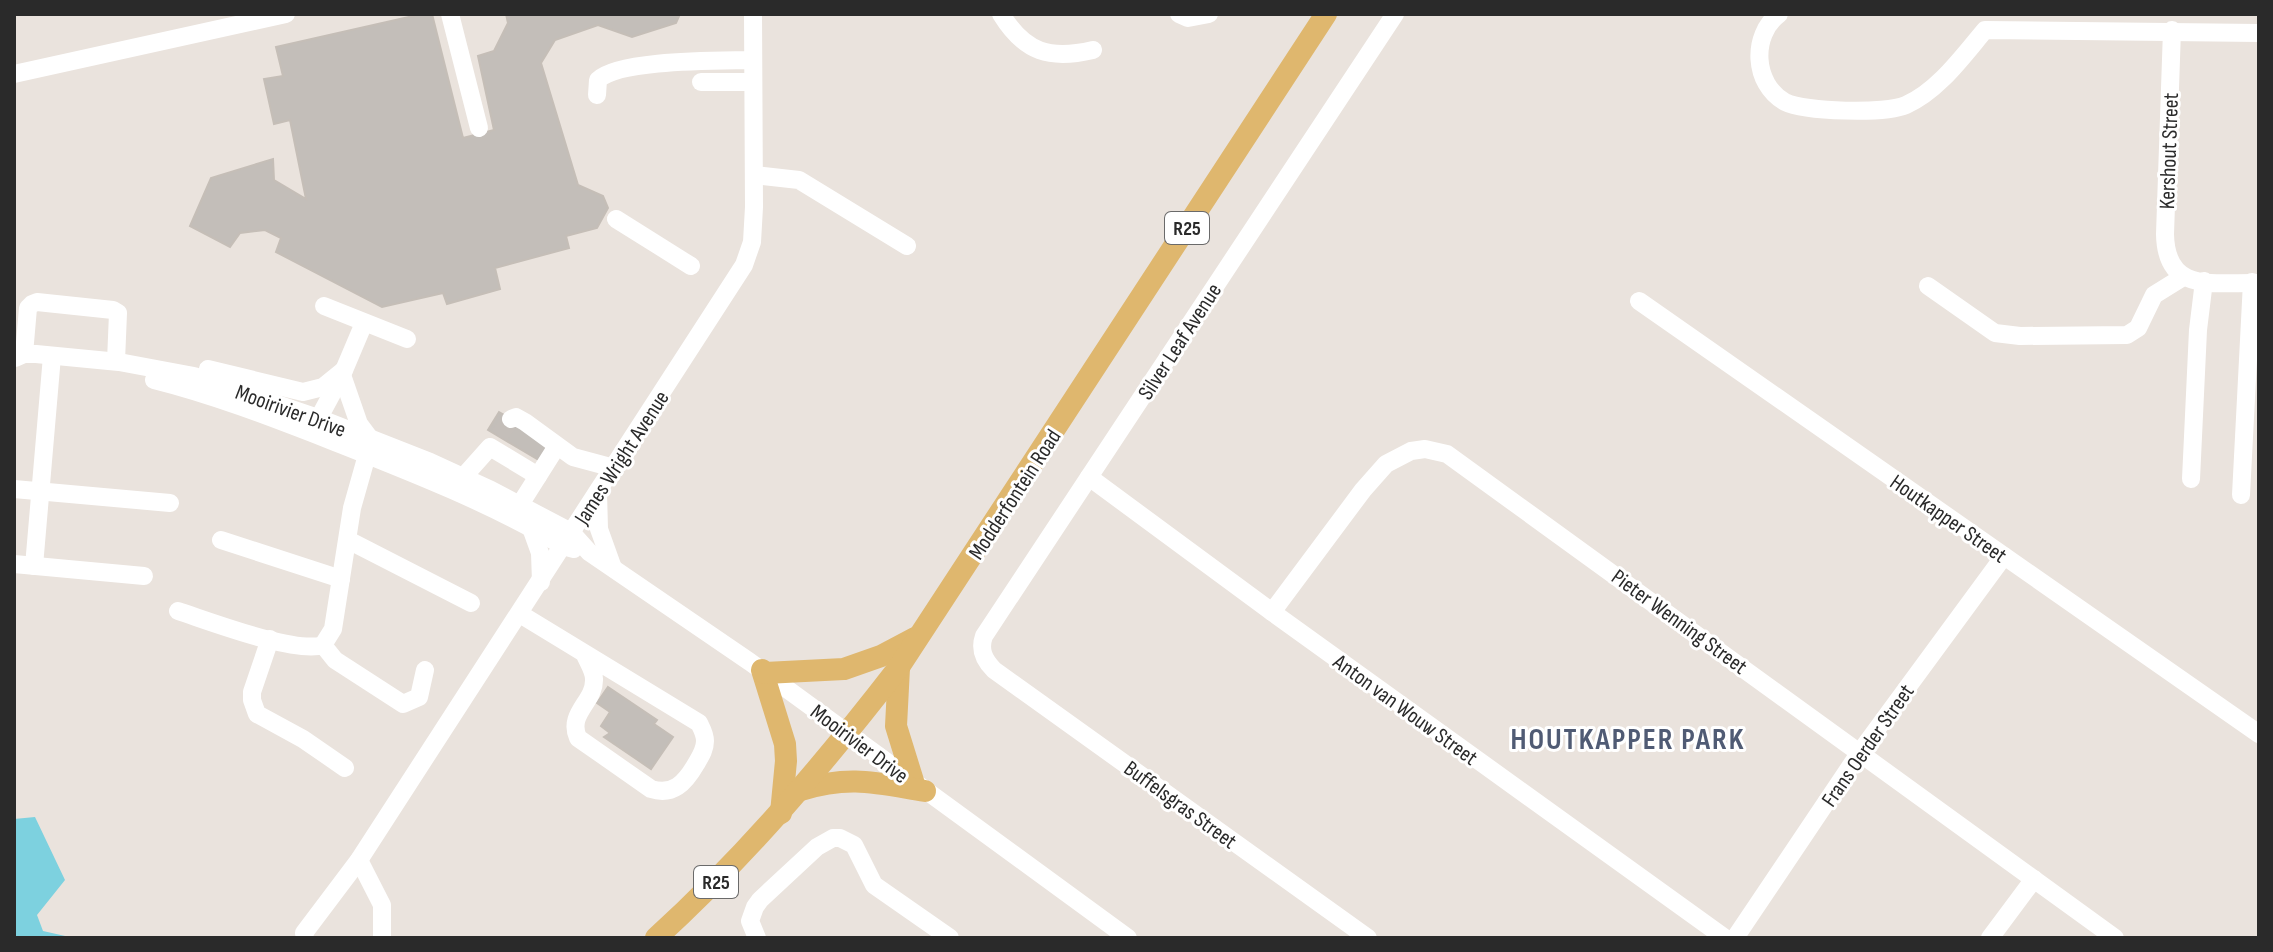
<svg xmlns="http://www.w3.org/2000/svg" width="2273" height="952" font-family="'Sofia Sans Condensed',sans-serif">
<rect width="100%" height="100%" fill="#eae3dd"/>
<polygon fill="#7dd1df" points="35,817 65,880 37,915 43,931 74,938 14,938 14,819"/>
<g fill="#c3beb9" stroke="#c5beb7" stroke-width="2">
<polygon points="422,14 432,14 463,138 494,130 478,56 494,51 508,23 506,14 680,14 676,23 632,37 598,25 555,40 541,63 578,185 603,196 608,208 597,228 566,236 569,248 495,268 500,289 447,304 443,293 382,307 276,252 281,238 265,230 240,233 230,247 190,226 211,178 273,159 274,180 306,199 290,120 274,124 264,79 283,76 276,47"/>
<polygon points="499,412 553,444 542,462 488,430"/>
<polygon points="608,687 657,720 654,724 673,737 651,769 604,737 610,733 601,726 610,712 597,703"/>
</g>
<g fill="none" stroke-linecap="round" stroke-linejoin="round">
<polyline stroke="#c4beb9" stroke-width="18" stroke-dasharray="18 9" stroke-linecap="butt" points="499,436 511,419"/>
<g stroke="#fff" stroke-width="18">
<polyline points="450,14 479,128"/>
<path d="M 1001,14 C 1025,53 1050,60 1093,50"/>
<polyline points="1179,14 1188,18 1209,14"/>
<path d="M 1779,14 C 1751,35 1753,84 1785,102 C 1805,112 1886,114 1906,105 C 1938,91 1963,56 1985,30 L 2259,33"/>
<path d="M 2172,30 L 2165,234 C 2166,294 2213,282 2259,283"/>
<polyline points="14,74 286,14"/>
<polyline points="701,82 753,82"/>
<path d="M 597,95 L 598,80 C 619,59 721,61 753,60"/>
<polyline points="754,175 799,180 907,246"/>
<polyline points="616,219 691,266"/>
<polyline points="1928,286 1995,333 2020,336 2127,335 2138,328 2154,295 2183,277"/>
<polyline points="1639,301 2259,734"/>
<polyline points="324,306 407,339"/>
<polyline points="24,354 28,308 32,304 37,302 113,310 118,313 116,361"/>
<polyline points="15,358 24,354 36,354 119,362 194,376 318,418 430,462 491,490 571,532 589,552 750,662 1128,938"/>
<polyline points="208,369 303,392 323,387 344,370"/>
<polyline points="342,375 359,424 371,440"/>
<path d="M 154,380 C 218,396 278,420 340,444 C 416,474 492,504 563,546 L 574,549"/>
<polyline points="511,419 516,417 525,422 573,457 614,468"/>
<polyline points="314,427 342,375 364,323"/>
<polyline points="1089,477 1272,612 1725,938"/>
<polyline points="2191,479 2198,330 2204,281"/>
<polyline points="457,484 490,447 538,476"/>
<polyline points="14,489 170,503"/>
<polyline points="598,492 599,529 613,568"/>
<polyline points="2241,495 2252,282"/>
<polyline points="514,514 557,446"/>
<polyline points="531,528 540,553 541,582"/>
<polyline points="221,540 341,579"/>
<polyline points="348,540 471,603"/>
<polyline points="14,564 144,576"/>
<polyline points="34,566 52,356"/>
<path d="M 178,611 C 209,621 295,654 323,645 L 333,629 L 352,508 L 367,455"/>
<polyline points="1272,612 1363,490 1386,464 1411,451 1425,449 1447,454 2115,938"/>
<path d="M 520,614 L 699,723 C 702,729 705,734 705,741 C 705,750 700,757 696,764 C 685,783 673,796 651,789 L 578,738 C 567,713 595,702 594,679 C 594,671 588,662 585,655"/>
<polyline points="270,639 252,692 252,700 257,714 303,739 345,768"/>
<polyline points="323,645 335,660 403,704 419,697 425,670"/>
<polyline points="359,860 382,905 382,938"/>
<polyline points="305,938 304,933 359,860 744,265 752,242 754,207 753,14"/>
<polyline points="757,938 750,921 755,907 760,900 817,847 833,838 840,838 854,845 874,885 950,938"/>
<path d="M 1368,938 L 994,670 C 984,660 979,650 984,636 L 1395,14"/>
<polyline points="1735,938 1860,752 2004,556"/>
<polyline points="1990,938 2034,879"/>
</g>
<g stroke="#dfb76e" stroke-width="22">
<polyline points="899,668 896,726 914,784"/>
<polyline points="762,670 785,744 786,761 781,813"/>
<polyline points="765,673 844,669 881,656 915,638"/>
<path d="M 801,790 C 850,775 876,783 925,791"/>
<path d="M 656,938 C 746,856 824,764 899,667 L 1326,14"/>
</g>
</g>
<g text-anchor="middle" stroke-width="6" stroke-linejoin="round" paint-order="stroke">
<g fill="#fff" stroke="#6a6a6a" stroke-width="2">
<rect x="1165" y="212" width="44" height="32" rx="6"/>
<rect x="694" y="866" width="44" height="32" rx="6"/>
</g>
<g font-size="20" font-weight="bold" fill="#2a2a2a">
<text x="1187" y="235">R25</text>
<text x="716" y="889">R25</text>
</g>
<g font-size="22" fill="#2a2a2a" stroke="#fff">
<text transform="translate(2168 151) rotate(-88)" y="8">Kershout Street</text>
<text transform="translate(1179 341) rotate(-57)" y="8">Silver Leaf Avenue</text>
<text transform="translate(291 410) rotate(20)" y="8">Mooirivier Drive</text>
<text transform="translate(621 457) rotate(-57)" y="8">James Wright Avenue</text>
<text transform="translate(1014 494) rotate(-57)" y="8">Modderfontein Road</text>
<text transform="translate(1949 518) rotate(35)" y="8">Houtkapper Street</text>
<text transform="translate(1680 621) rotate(36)" y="8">Pieter Wenning Street</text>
<text transform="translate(1406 709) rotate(36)" y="8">Anton van Wouw Street</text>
<text transform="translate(860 743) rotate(37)" y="8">Mooirivier Drive</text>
<text transform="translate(1867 745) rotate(-55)" y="8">Frans Oerder Street</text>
<text transform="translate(1181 804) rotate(36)" y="8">Buffelsgras Street</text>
</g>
<g font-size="30" font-weight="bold" letter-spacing="2" fill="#505b74" stroke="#fff">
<text x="1628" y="749">HOUTKAPPER PARK</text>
</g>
</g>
<rect width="2273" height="952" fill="none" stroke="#2a2a2a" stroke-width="32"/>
</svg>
